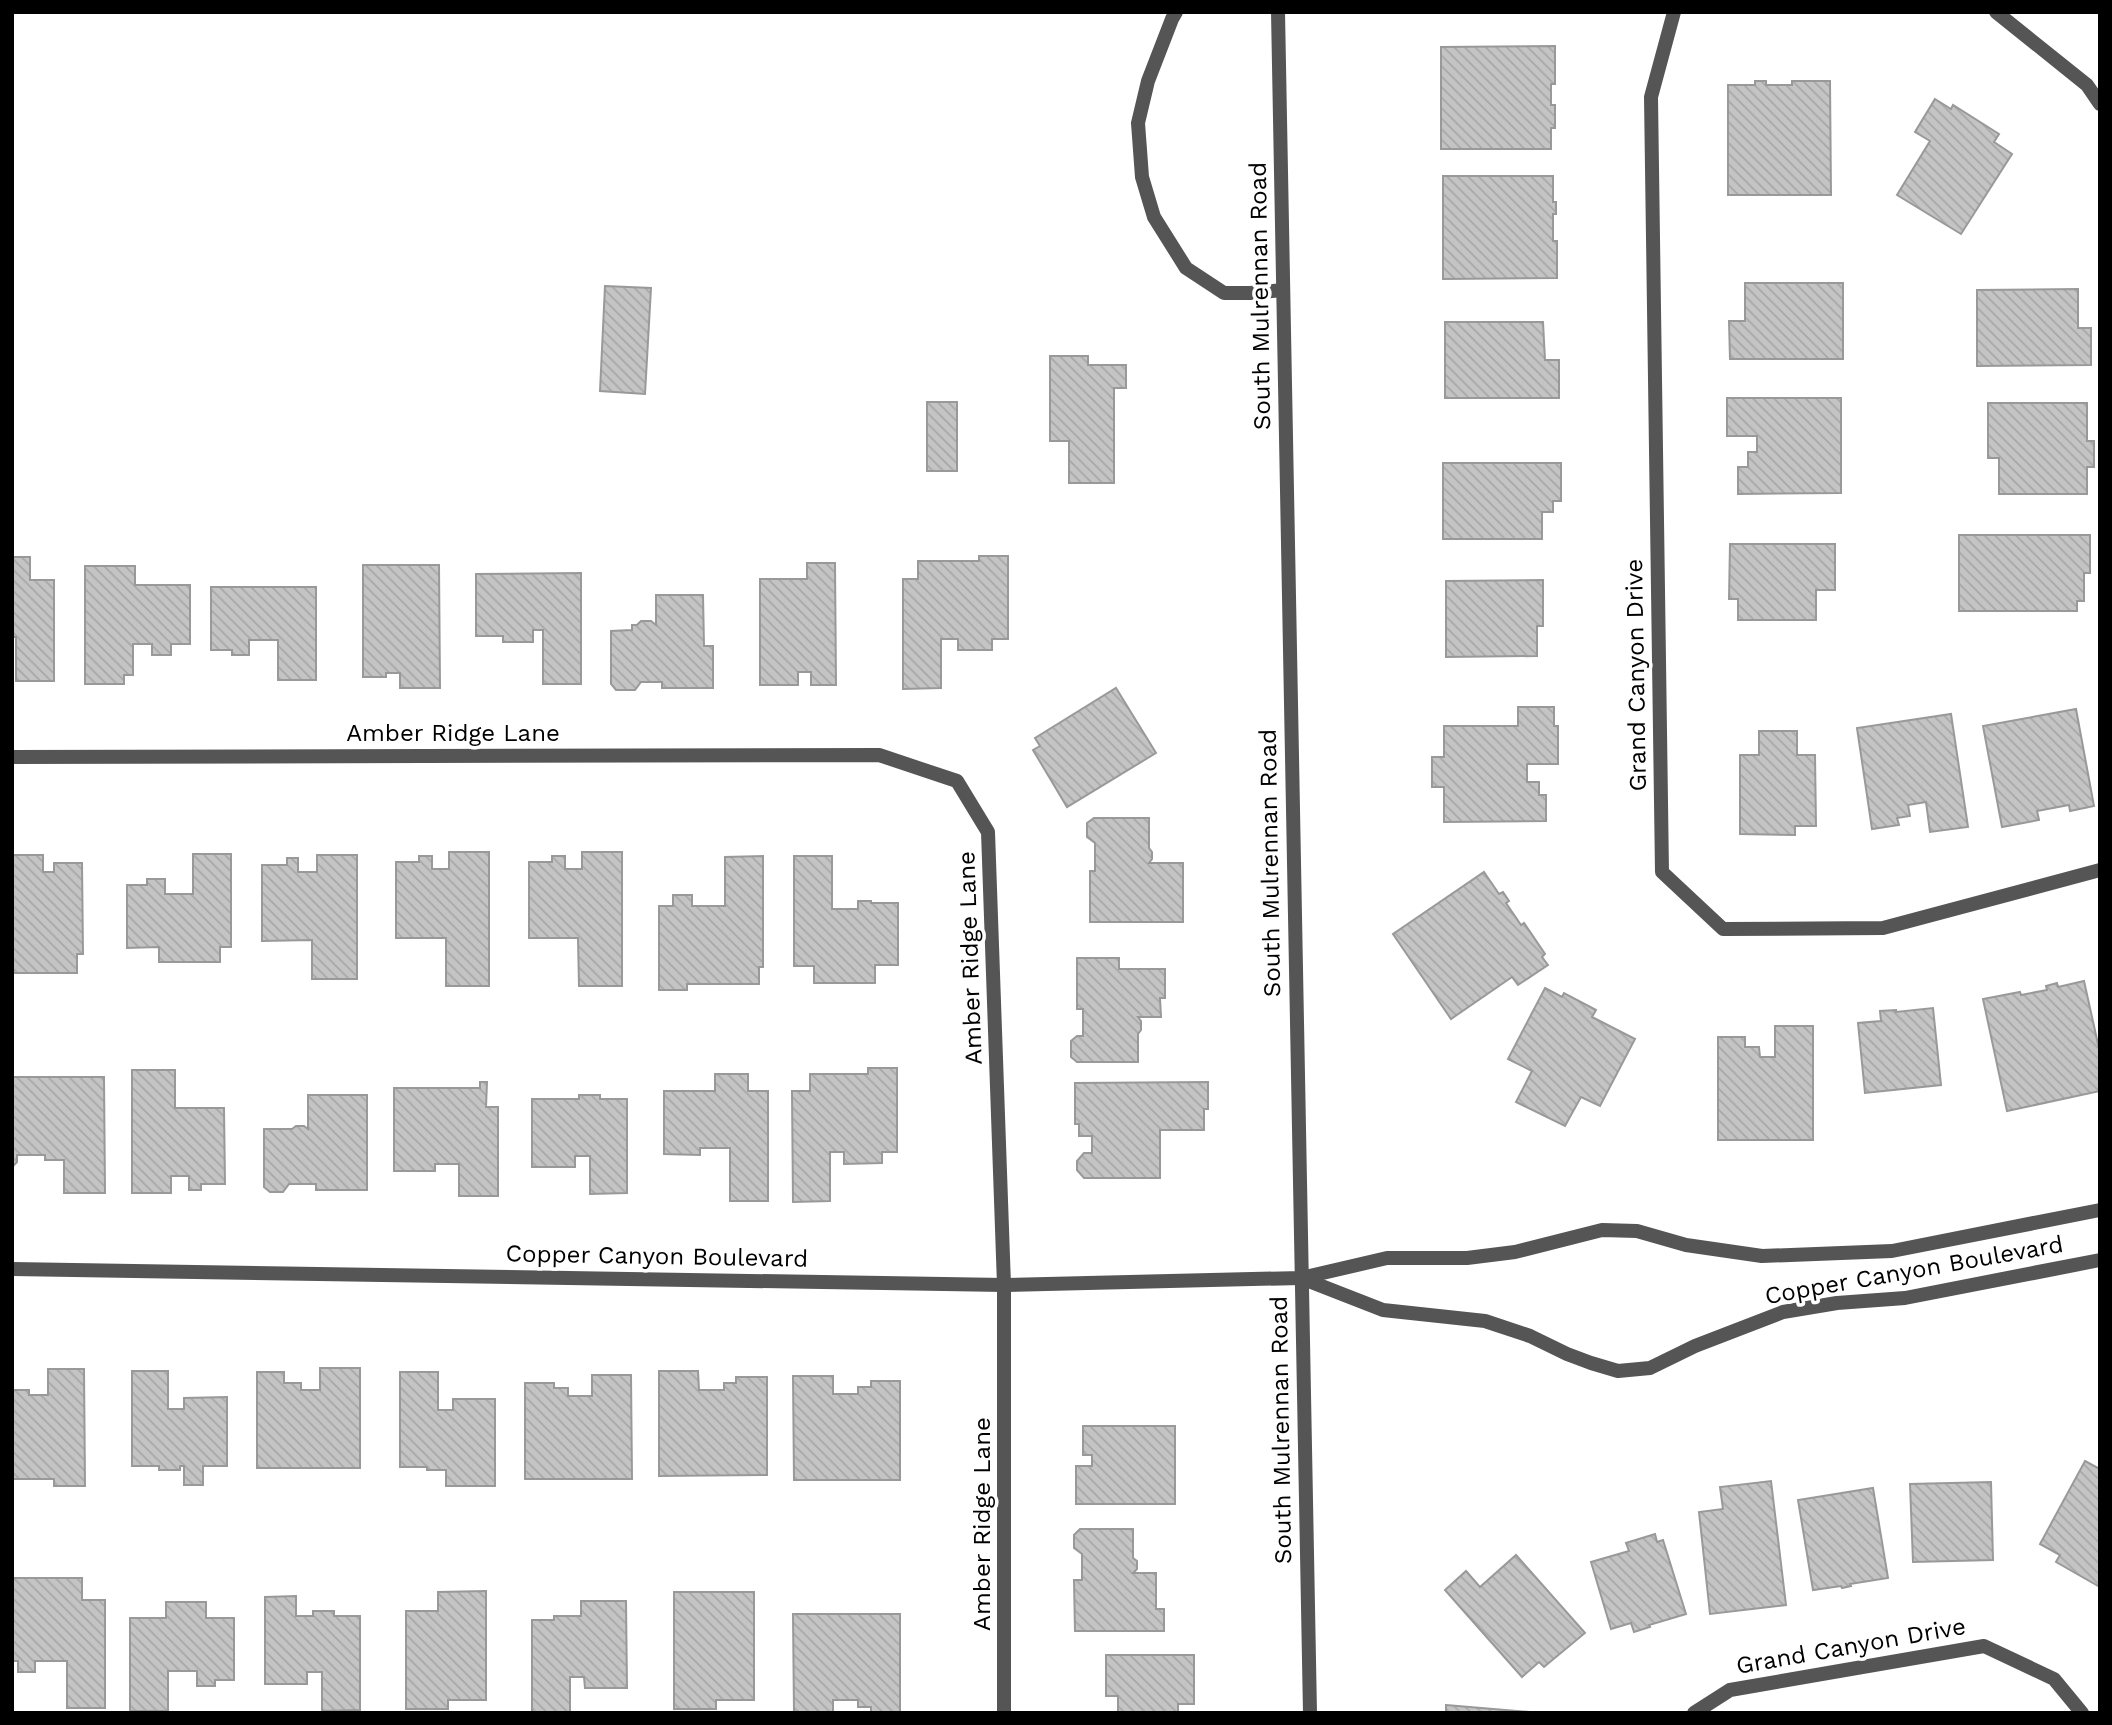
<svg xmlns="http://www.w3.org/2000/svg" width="2112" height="1725" font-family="'Work Sans',sans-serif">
<defs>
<pattern id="building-back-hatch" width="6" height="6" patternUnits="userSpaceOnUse" patternTransform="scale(1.75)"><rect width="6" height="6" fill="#c4c4c4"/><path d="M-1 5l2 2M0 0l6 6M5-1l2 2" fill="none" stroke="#a7a7a7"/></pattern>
</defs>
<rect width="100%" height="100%" fill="#fff"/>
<g fill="url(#building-back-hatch)" stroke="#999" stroke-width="2">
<polygon points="1555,46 1555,84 1551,84 1551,105 1555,105 1555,128 1551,128 1551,149 1441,149 1441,47"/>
<polygon points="1755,81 1766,81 1766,85 1792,85 1792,81 1830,81 1831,195 1728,195 1728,85 1755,85"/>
<polygon points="1935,99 1951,109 1953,105 1999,134 1994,142 2012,154 1961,234 1897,195 1930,141 1915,132"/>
<polygon points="1443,176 1553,176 1553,202 1556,202 1556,214 1553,214 1553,241 1557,241 1557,278 1443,279"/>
<polygon points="1745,283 1843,283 1843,359 1730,359 1729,321 1745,321"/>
<polygon points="605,286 651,288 645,394 600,391"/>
<polygon points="2078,289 2078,328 2091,328 2091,365 1977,366 1977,290"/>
<polygon points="1445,322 1543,322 1545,360 1559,360 1559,398 1445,398"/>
<polygon points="1050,356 1088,356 1088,365 1126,365 1126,388 1114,388 1114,483 1069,483 1069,441 1050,441"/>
<polygon points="1727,398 1841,398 1841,493 1738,494 1738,467 1748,467 1748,452 1757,452 1757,436 1727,436"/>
<rect x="927" y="402" width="30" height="69"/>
<polygon points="1988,403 2087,403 2087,441 2094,441 2094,467 2087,467 2087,494 1999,494 1999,458 1988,458"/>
<polygon points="1443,463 1561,463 1561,501 1553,501 1553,512 1542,512 1542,539 1443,539"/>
<polygon points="1959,535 2090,535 2090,573 2084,573 2084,601 2077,601 2077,611 1959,611"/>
<polygon points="1730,544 1835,544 1835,590 1816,590 1816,620 1738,620 1738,599 1729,599"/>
<polygon points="979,556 1008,556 1008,639 992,639 992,650 958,650 958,639 941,639 941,688 903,689 903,579 918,579 918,561 979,561"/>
<polygon points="12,557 30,557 30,580 54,580 54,681 16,681 16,637 12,637"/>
<polygon points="807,563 835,563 836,685 811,685 811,672 798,672 798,685 760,685 760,579 807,579"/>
<polygon points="363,565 439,565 440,688 400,688 400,673 386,673 386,677 363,677"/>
<polygon points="85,566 135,566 135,585 190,585 190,644 171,644 171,655 152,655 152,644 133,644 133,675 124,675 124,684 85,684"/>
<polygon points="581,573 581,684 543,684 543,630 533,630 533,642 503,642 503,636 476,636 476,574"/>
<polygon points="1543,580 1543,626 1537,626 1537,656 1446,657 1446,581"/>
<polygon points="211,587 316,587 316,680 278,680 278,640 249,640 249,655 232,655 232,650 211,650"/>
<polygon points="656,595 703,595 704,646 713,646 713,688 662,688 662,682 641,682 635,690 616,690 611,684 611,631 632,630 632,625 637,625 641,621 651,621 656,625"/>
<polygon points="1116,688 1156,753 1067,807 1033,750 1040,746 1035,738"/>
<polygon points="1518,707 1554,707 1554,726 1558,726 1558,764 1527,764 1527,782 1539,782 1539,795 1546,795 1546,821 1444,822 1444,787 1432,787 1432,757 1444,757 1444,726 1518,726"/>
<polygon points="2076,709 2094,806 2070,811 2069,805 2037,811 2039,820 2002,827 1983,726"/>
<polygon points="1951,714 1968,827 1930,832 1926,802 1908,805 1910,816 1897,818 1899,825 1872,829 1857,728"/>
<polygon points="1759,731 1797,731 1797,755 1815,755 1816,826 1795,826 1795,835 1740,834 1740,755 1759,755"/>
<polygon points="1094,818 1149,818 1149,848 1152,852 1152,859 1149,863 1183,863 1183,922 1090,922 1090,871 1095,871 1095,843 1087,837 1087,823"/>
<polygon points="449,852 489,852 489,986 446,986 446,938 396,938 396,862 419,862 419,856 432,856 432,869 449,869"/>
<polygon points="582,852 622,852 622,986 579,986 578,938 529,938 529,862 552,862 552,856 565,856 565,869 582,869"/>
<polygon points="193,854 231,854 231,947 220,947 220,962 159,962 159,947 127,948 127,885 147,885 147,879 165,879 165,894 193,894"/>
<polygon points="12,855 43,855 43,872 54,872 54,863 82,863 83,954 77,954 77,973 12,973"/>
<polygon points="317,855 357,855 357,979 312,979 312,940 262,941 262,865 287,865 287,858 298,858 298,872 317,872"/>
<polygon points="763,856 763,967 759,967 759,984 687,984 687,990 659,990 659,906 673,906 673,895 692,895 692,906 725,906 725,857"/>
<polygon points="794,856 832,856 832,909 858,909 858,901 871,901 871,903 898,903 898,965 875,965 875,983 814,983 814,966 794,966"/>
<polygon points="1484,872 1499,894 1503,892 1509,901 1506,903 1521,925 1524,923 1545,954 1542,957 1548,965 1518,985 1512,977 1451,1019 1393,934"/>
<polygon points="1077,958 1119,958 1119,969 1165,969 1165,998 1160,998 1161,1017 1138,1017 1141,1021 1141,1030 1138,1034 1138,1062 1077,1062 1071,1057 1071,1041 1077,1036 1083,1036 1083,1009 1077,1009"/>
<polygon points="2084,981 2100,1053 2100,1091 2007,1111 1983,999 2020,992 2021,995 2047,990 2046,986 2057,983 2058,987"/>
<polygon points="1545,988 1562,997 1564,993 1596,1010 1592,1017 1635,1039 1600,1106 1581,1097 1565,1126 1516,1102 1532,1071 1508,1059"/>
<polygon points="1933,1008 1941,1085 1865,1093 1858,1023 1881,1021 1880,1011 1896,1010 1896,1012"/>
<polygon points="1775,1026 1813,1026 1813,1140 1718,1140 1718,1037 1745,1037 1745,1047 1759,1047 1760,1057 1775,1057"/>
<polygon points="868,1068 897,1068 897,1152 882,1152 882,1163 844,1164 844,1152 830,1152 830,1201 793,1202 792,1091 810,1091 810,1074 868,1074"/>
<polygon points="132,1070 175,1070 175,1108 224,1108 225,1184 201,1184 201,1190 189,1190 189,1176 171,1176 171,1193 132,1193"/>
<polygon points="715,1074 748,1074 748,1091 768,1091 768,1201 730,1201 730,1148 700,1148 700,1155 664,1154 664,1091 715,1091"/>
<polygon points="12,1077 104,1077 105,1193 64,1193 64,1160 45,1160 45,1155 17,1155 17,1162 12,1167"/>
<polygon points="480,1082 487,1082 486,1107 498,1107 498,1196 459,1196 459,1164 435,1164 435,1171 394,1171 394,1088 480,1088"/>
<polygon points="1208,1082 1208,1109 1204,1109 1204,1130 1160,1130 1160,1178 1084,1178 1077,1170 1077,1161 1084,1153 1092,1153 1092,1136 1079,1136 1079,1124 1075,1124 1075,1083"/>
<polygon points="308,1095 367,1095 367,1190 316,1190 316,1184 289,1184 283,1192 270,1192 264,1187 264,1129 292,1129 296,1126 304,1126 308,1129"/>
<polygon points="579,1095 600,1095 600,1099 627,1099 627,1193 590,1194 590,1156 575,1156 575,1167 532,1167 532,1099 579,1099"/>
<polygon points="320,1368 360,1368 360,1468 257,1468 257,1372 284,1372 284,1383 301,1383 301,1390 320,1390"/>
<polygon points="48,1369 84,1369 85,1486 54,1486 54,1479 12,1479 12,1390 29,1390 29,1395 48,1395"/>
<polygon points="132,1371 168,1371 168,1409 184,1409 184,1398 227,1397 227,1466 203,1466 203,1485 184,1485 184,1466 180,1466 180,1470 159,1470 159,1466 132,1466"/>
<polygon points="659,1371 698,1371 699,1390 724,1390 724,1383 736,1383 736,1377 767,1377 767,1475 659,1476"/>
<polygon points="400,1372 438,1372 438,1410 453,1410 453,1399 495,1399 495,1486 446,1486 446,1470 427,1470 427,1467 400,1467"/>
<polygon points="592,1375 631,1375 632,1479 525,1479 525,1383 554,1383 554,1388 568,1388 568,1396 592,1396"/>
<polygon points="793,1376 833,1376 833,1394 858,1394 858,1387 871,1387 871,1381 900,1381 900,1480 794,1480"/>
<polygon points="1083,1426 1175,1426 1175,1504 1076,1504 1076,1466 1092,1466 1092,1455 1083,1455"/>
<polygon points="2085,1461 2100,1469 2100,1587 2056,1562 2060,1555 2040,1544"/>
<polygon points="1771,1481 1786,1605 1710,1614 1699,1512 1723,1509 1720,1487"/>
<polygon points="1991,1482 1993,1560 1913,1562 1910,1484"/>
<polygon points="1873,1488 1888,1578 1850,1584 1851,1586 1842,1588 1841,1586 1813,1590 1798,1500"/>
<polygon points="1080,1529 1133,1529 1133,1558 1137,1561 1137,1569 1133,1573 1156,1573 1156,1609 1164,1609 1164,1631 1075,1631 1074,1580 1082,1580 1082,1554 1074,1548 1074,1535"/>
<polygon points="1655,1534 1657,1542 1663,1540 1686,1614 1649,1625 1650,1627 1634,1632 1631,1623 1611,1629 1591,1562 1629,1551 1626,1543"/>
<polygon points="1516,1555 1585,1633 1544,1667 1539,1662 1522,1677 1445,1590 1466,1571 1480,1587"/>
<polygon points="12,1578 82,1578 82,1600 105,1600 105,1708 67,1708 67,1661 35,1661 35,1672 18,1672 18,1661 12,1661"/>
<polygon points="486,1591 486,1700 448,1700 448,1709 406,1709 406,1611 438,1611 438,1592"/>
<polygon points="674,1592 754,1592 754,1700 716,1700 716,1709 674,1709"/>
<polygon points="296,1596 296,1616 313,1616 313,1611 334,1611 334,1616 360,1616 360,1710 322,1711 322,1672 307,1672 307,1684 265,1684 265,1597"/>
<polygon points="581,1601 626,1601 627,1688 585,1688 584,1677 570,1677 570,1713 532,1713 532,1620 554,1620 554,1616 581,1616"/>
<polygon points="166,1602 206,1602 206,1618 234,1618 234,1680 215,1680 215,1686 197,1686 197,1671 168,1671 168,1711 130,1711 130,1618 166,1618"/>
<polygon points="793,1614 900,1614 900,1713 871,1713 871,1707 858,1707 858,1700 833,1700 833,1713 794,1713"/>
<polygon points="1106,1655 1194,1655 1194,1704 1178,1704 1178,1713 1079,1713 1118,1712 1118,1696 1106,1696"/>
<polygon points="1446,1705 1542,1713 1446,1713"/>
</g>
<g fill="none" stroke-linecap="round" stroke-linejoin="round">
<polyline stroke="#555" stroke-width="14" points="1176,12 1172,19 1148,81 1138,123 1142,177 1154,217 1186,268 1224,293 1250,293 1283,290"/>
<g stroke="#555" stroke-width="14">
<polyline points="1674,12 1651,97 1662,872 1723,929 1883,928 2100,870"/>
<polyline points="1996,12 2087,85 2100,104"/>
<polyline points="12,757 879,755 957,781 988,832 1004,1285 1004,1713"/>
<polyline points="12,1269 1004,1285 1252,1279 1301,1278 1387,1258 1467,1258 1515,1252 1602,1230 1637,1231 1686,1245 1762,1256 1892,1251 2100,1210"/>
<polyline points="1301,1278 1383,1310 1485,1321 1530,1336 1567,1354 1591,1363 1618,1371 1650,1368 1695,1346 1783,1312 1837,1303 1905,1298 2100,1260"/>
<polyline points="1694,1713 1730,1690 1984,1646 2054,1679 2082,1713"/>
</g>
<polyline stroke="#555" stroke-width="14" points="1278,12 1310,1713"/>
</g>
<g text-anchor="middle" stroke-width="7" stroke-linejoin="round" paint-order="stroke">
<g font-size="24" fill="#000" stroke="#fff">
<text transform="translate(1260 296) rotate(-91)" y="8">South Mulrennan Road</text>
<text transform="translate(1636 675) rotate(-91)" y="8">Grand Canyon Drive</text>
<text x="453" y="741">Amber Ridge Lane</text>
<text transform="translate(1270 863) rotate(-91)" y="8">South Mulrennan Road</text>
<text transform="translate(970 958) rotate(-92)" y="8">Amber Ridge Lane</text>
<text transform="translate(657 1256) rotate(1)" y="8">Copper Canyon Boulevard</text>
<text transform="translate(1914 1270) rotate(-10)" y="8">Copper Canyon Boulevard</text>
<text transform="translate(1281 1430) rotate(-91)" y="8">South Mulrennan Road</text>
<text transform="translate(982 1524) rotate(-90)" y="8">Amber Ridge Lane</text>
<text transform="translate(1851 1646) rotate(-10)" y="8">Grand Canyon Drive</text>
</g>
</g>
<rect width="2112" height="1725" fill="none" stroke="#000000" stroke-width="28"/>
</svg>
